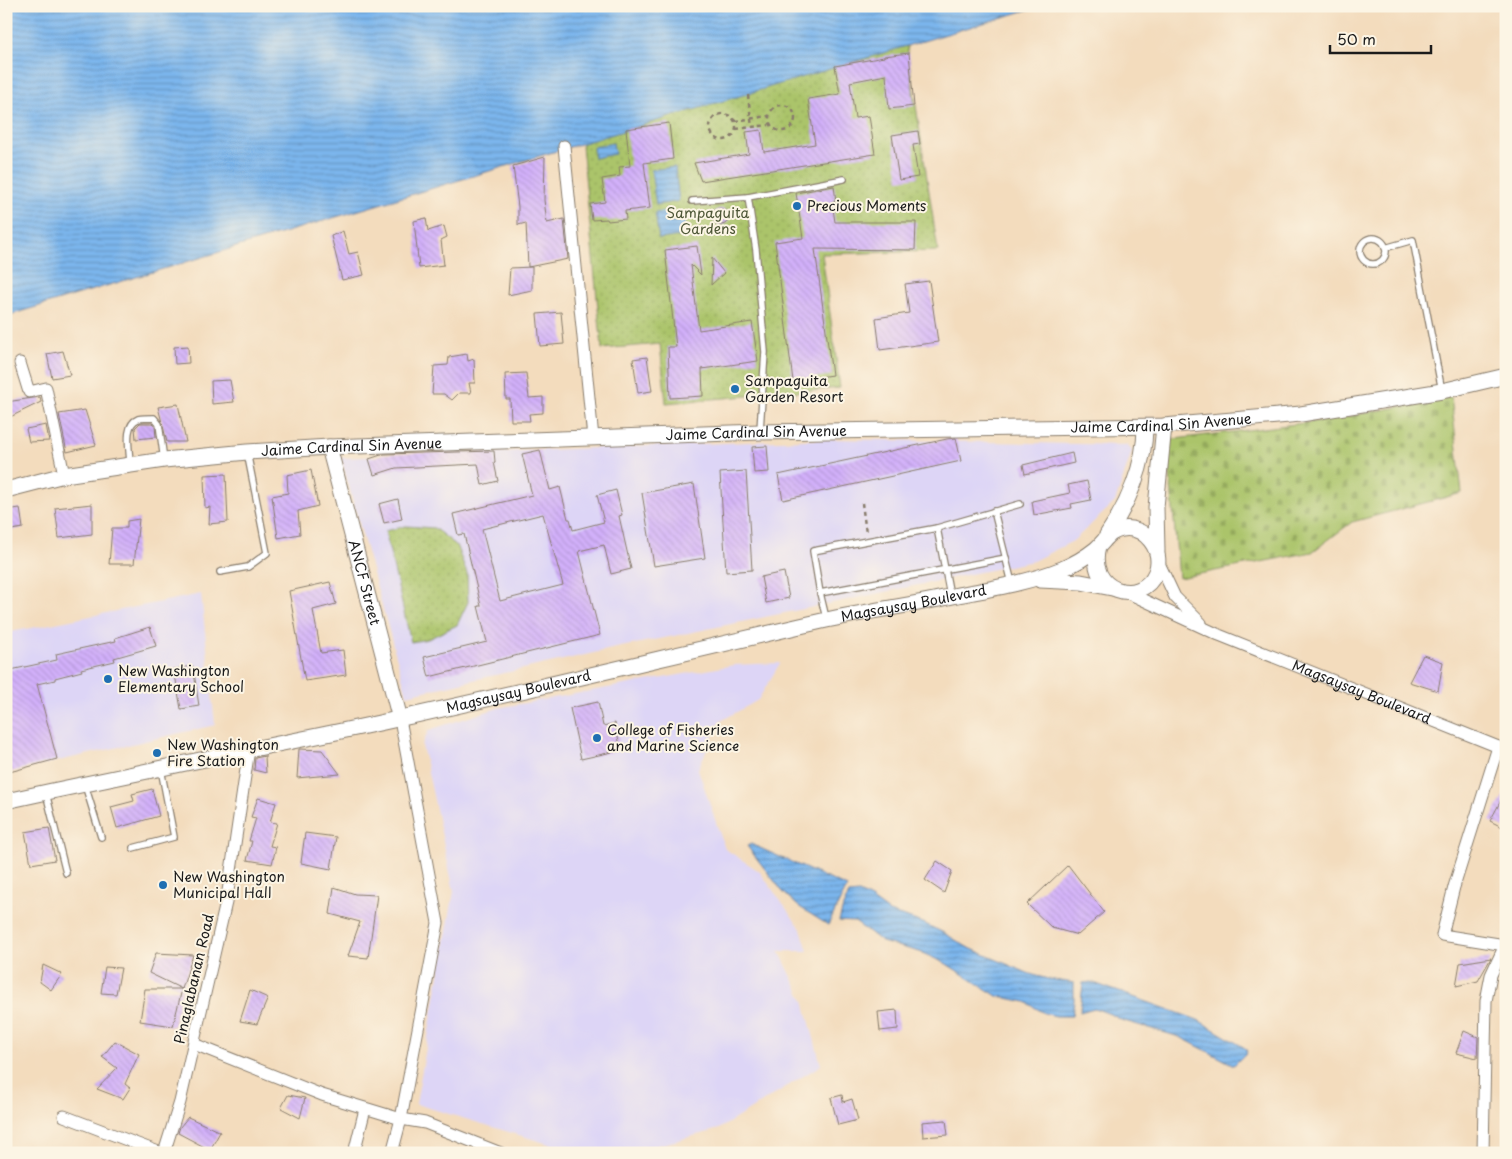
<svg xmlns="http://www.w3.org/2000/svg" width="1512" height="1159" font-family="'Playpen Sans',sans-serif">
<defs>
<pattern id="green-dots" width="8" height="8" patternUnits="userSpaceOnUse" patternTransform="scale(1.25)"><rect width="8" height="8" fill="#abc46a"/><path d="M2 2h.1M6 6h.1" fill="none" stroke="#93a85b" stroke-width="1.8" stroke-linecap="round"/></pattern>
<pattern id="cemetery-stones" width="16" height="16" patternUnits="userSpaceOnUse" patternTransform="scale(1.25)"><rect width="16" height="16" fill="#abc46a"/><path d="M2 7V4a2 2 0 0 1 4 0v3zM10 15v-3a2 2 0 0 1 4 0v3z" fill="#93a85b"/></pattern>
<pattern id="water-rules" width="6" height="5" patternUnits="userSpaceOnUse" patternTransform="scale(1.25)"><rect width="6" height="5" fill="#7cb6ed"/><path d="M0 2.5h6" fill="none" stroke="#6593bf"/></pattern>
<pattern id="building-back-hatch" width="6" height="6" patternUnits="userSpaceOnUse" patternTransform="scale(1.25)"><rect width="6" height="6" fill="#d2b0fa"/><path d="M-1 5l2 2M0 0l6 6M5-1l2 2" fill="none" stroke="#b497d6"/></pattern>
</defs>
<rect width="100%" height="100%" fill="#fcf5e5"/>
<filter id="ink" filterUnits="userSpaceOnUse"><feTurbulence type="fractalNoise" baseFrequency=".02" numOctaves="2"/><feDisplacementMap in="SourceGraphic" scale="10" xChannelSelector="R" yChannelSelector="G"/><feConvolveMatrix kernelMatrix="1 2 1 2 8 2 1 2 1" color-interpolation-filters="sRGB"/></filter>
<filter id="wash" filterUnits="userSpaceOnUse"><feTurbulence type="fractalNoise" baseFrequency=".0096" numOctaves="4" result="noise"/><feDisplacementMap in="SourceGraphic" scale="20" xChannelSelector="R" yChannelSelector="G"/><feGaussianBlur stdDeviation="1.12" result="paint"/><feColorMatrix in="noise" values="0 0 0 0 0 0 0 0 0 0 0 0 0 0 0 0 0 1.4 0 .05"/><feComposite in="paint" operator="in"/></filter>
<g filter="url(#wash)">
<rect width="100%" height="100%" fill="#f3dcbd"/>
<g fill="#ddd5f6">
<polygon points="831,439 1127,445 1132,451 1115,502 1073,541 1033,561 611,649 407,695 341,458"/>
<polygon points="201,594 215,725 6,773 6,633"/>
<polygon points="780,663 758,700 719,722 698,769 725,849 759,871 801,929 808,951 779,951 804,1001 821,1065 719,1129 630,1153 579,1153 416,1104 454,891 422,745 429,730 498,708 734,665"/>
</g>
<g fill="url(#green-dots)" stroke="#647043">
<polygon points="906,40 938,251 822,254 840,388 666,403 660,344 602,349 581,135"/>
<polygon points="406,526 434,528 456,545 467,573 468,602 457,625 428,639 411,642 385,531"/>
</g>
<polygon fill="url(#cemetery-stones)" stroke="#647043" points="1451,397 1462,493 1352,522 1312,552 1179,578 1167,440 1328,420"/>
<g fill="url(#water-rules)" stroke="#4c6984">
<polygon points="6,6 1040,6 6,316"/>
<polygon points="613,143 615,154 594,158 593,147"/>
<polygon points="675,167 679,201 656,205 651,170"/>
<polygon points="669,211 671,222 684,220 686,235 659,239 655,213"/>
<polygon points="751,844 847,887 828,925 798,906 783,892 747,846"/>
<polygon points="859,893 871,899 889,912 923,923 944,933 967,947 1030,974 1048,979 1074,983 1074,1000 1072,1016 1056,1016 1044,1013 1026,1002 997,996 945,963 920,952 882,942 855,922 839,921 843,907 849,894"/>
<polygon points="1091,982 1198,1020 1245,1048 1247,1052 1234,1065 1180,1037 1121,1020 1113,1015 1094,1008 1080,1012 1083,983"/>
</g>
<g id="blocks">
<g fill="url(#building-back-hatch)" fill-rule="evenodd">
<polygon points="909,53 914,106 889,109 886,75 850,82 855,118 869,116 875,154 701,181 694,163 749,154 746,132 761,130 764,152 815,144 808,99 840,94 835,66 884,57 884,56"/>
<polygon points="669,123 673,159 644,163 650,208 625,211 626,219 608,221 607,219 592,220 590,204 605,202 602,179 620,176 619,167 630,166 626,129"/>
<polygon points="918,131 920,144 913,145 918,177 899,180 892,135"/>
<polygon points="545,157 544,200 547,223 564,219 568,259 528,267 526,223 518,225 518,207 513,166"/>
<polygon points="834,186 836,201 832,202 835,222 916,222 915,250 815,249 832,375 793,381 775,242 803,238 796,193"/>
<circle cx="721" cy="217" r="8"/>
<polygon points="426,218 428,231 444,226 447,237 441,240 444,265 419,268 414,221"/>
<polygon points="343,231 349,254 358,252 364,275 342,280 331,236"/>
<polygon points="697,246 701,275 691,265 699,330 752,322 758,361 702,369 703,396 670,398 668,347 676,347 665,250"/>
<polygon points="712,258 724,273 711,285"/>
<polygon points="532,267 532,290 508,295 510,268"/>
<polygon points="929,281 938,342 880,350 876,318 909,313 905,284"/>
<polygon points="561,312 564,344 540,346 537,314"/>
<polygon points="188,346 189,363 175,364 174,347"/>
<polygon points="63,351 70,375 52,378 47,354"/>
<polygon points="467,354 468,361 474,359 475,383 469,383 471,393 459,393 452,400 444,394 432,394 434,366 448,365 449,357"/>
<polygon points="647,357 652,391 638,393 633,359"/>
<polygon points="526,373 529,398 543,397 543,413 529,414 530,421 511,421 510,399 506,399 505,374"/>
<polygon points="230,380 234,402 212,404 211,381"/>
<polygon points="40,397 41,402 8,418 6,402"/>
<polygon points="178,404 186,442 167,442 158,407"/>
<polygon points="85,410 96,445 67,452 59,414"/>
<polygon points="140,423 152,423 155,426 156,437 136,439 135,428"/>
<polygon points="46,425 49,441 29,442 26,429"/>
<polygon points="956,438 961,461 783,500 778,475 947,439"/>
<polygon points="767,446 769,472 754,473 752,447"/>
<path d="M 540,450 L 550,490 L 560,487 L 568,519 L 570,519 L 573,530 L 604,522 L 597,495 L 616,490 L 622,515 L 619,516 L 631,569 L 611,574 L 604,545 L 579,551 L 600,635 L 429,677 L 424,657 L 487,642 L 478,606 L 481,606 L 464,534 L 458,535 L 453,514 L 532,495 L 522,454 ZM 543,514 L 563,585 L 500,601 L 482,529 Z"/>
<polygon points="494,451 495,462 494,462 498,481 482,485 478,464 396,468 374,475 369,459 384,454"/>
<polygon points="1072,453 1074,463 1025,474 1023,465"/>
<polygon points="311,470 318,506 298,511 300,534 278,538 272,496 288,493 287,475"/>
<polygon points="746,471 752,570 726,572 720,473"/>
<polygon points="226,474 228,522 209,524 210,507 205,508 204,475"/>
<polygon points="1087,481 1091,500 1071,504 1072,508 1034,515 1032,501 1070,493 1068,485"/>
<polygon points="694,484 705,558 654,566 642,493"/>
<polygon points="398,499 402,519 384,523 379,504"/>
<polygon points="92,504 92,534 59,538 55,508"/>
<polygon points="20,508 23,528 6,531 6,510"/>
<polygon points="139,519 134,564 109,564 112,528 127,528 127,521"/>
<polygon points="784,572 789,598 766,603 761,577"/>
<polygon points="330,582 336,604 313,610 321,653 343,650 346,675 305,681 289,591"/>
<polygon points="150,627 156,646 114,658 115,661 81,669 82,671 55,678 55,680 37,684 57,759 6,773 6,671 57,660 56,654 116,641 115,638"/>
<polygon points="1423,655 1443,662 1438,691 1409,682"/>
<polygon points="193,666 199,706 181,709 174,669"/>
<polygon points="598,702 603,726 615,723 621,750 581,759 570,708"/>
<polygon points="299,749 322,750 340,774 297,778"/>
<polygon points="265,756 266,773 254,770 255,758"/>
<polygon points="152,789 159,816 117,828 111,807 134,801 132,794"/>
<polygon points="1506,791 1506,829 1490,821"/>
<polygon points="258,798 276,803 270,822 277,823 270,846 276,847 272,864 247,860 252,841 249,841 256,818 251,817"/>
<polygon points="49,828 55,860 31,864 25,832"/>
<polygon points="305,833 336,837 331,869 301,863"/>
<polygon points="937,861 952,871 944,893 925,880"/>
<polygon points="1068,865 1104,912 1078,935 1052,928 1027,904"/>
<polygon points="334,887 355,894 377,895 368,958 348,956 360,922 330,914"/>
<polygon points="156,953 193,955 182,989 149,973"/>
<polygon points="1491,958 1478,981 1456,986 1460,963"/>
<polygon points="43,965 62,974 51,990 40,982"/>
<polygon points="105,967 121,968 116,994 101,993"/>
<polygon points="145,989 182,989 173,1026 140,1021"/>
<polygon points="250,990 268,998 257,1024 240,1021"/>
<polygon points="897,1010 898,1029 880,1031 878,1012"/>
<polygon points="1464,1031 1478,1037 1477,1058 1456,1053"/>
<polygon points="115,1041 139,1054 125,1084 130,1088 123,1099 97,1089 117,1068 102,1057"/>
<polygon points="288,1095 305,1098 300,1118 281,1108"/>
<polygon points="842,1095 843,1102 852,1099 858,1120 838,1125 831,1098"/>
<polygon points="188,1117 220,1132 210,1150 178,1133 180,1127"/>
<polygon points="946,1120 948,1135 923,1137 922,1122"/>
</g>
</g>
</g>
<g filter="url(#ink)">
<use href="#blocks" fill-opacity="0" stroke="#887c6c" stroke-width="1"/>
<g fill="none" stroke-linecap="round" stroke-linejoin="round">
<g stroke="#887c6c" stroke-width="8">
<g id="lane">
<polyline points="748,197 844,179"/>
<polyline points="692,201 748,197 756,250 765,352 760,430"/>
<circle cx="1373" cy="251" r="13"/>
<polyline points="1385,248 1413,240 1442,391"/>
<path d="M 130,464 C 130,451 123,425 138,419 C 143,418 149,418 154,418 L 159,424 L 164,460"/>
<polyline points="994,511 1012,583"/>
<polyline points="937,528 950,595"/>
<polyline points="220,572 248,567 267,553 247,452"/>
<polyline points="820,593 1006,558"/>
<polyline points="826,618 820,593 813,551 937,528 1020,504"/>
<polyline points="85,785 101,837"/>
<polyline points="46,793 66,873"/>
<polyline points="133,848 174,837 161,769"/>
</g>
</g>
<g stroke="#887c6c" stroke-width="13">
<g id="street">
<polyline points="564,146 593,438"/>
<polyline points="20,363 29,392 46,388 64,475"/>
<polyline points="1158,561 1175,597 1201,623"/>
<path id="s1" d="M 1126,592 L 1219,635 L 1506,750"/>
<polyline points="1498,747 1454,887 1442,935 1505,945"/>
<polyline points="194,1044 322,1095 401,1119 425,1123 501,1153"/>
<polyline points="64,1116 161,1153"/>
<polyline points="164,1153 180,1102 227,898 249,749"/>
<polyline points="354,1153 365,1109"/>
<polyline points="392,1153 401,1119 438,923 400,719"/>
<polyline points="1483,1153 1486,1001 1491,975 1506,943"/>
</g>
</g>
<g stroke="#887c6c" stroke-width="17">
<g id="secondary">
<path id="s2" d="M 329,447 L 400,719"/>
<path id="s3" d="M 6,490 L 64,475 L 164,460 L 247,452 L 329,447 L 760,432 L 1164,426 L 1301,414 L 1442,391 L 1506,376"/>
<path d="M 1107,535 C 1128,504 1145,465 1145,427"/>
<polyline points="1157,551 1156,507 1164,426"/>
<polyline points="1040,580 1081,582 1112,588"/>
<path id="s4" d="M 6,801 C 88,783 170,766 253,749 C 303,739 353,729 402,718 C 543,687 682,653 822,621 C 865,611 909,606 953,596 C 989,589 1028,583 1062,569 C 1074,564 1086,557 1096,549 C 1105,541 1109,531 1122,529 C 1145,525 1164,550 1156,572 C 1141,608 1086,591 1098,547"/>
</g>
</g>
<g stroke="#887c6c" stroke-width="2.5" stroke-dasharray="4 4" stroke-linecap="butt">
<polyline points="748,95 752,127"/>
<circle cx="782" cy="118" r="13"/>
<circle cx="723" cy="127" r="13"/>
<polyline points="735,121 768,116"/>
<polyline points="736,129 769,125"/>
<polyline points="862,503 866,533"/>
</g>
<use href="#lane" stroke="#fff" stroke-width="5.5"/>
<use href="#street" stroke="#fff" stroke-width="11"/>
<use href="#secondary" stroke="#fff" stroke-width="15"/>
</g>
</g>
<g fill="#1f6fb2" stroke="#fcf5e5" stroke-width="2">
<circle cx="797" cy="206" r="5"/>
<circle cx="735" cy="389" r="5"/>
<circle cx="108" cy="679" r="5"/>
<circle cx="597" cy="738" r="5"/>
<circle cx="157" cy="753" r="5"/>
<circle cx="163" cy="885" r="5"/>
</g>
<g text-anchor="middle" stroke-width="4" stroke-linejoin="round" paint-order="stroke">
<g font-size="14" fill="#1c1c1c" stroke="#fcf5e5" text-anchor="start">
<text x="807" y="211">Precious Moments</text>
<text x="745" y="386">Sampaguita<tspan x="745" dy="16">Garden Resort</tspan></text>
<text x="118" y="676">New Washington<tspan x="118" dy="16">Elementary School</tspan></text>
<text x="607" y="735">College of Fisheries<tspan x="607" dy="16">and Marine Science</tspan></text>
<text x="167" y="750">New Washington<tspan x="167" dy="16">Fire Station</tspan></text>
<text x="173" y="882">New Washington<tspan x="173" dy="16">Municipal Hall</tspan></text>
</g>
<g font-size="14" fill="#4e5737" stroke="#fcf5e5">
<text x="708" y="218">Sampaguita<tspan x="708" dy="16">Gardens</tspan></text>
</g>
<g font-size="14" fill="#1c1c1c" stroke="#fcf5e5">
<text dy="5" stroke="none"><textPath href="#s3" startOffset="1159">Jaime Cardinal Sin Avenue</textPath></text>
<text dy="5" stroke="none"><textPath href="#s3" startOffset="754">Jaime Cardinal Sin Avenue</textPath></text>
<text dy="5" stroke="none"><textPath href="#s3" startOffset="349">Jaime Cardinal Sin Avenue</textPath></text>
<text dy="5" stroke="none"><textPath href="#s2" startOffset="140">ANCF Street</textPath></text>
<text dy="5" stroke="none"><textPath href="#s4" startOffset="929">Magsaysay Boulevard</textPath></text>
<text dy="5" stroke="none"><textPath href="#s4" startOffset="524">Magsaysay Boulevard</textPath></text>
<text dy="5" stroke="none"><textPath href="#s1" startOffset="256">Magsaysay Boulevard</textPath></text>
<text transform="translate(194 979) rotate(-77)" y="5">Pinaglabanan Road</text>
</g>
</g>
<rect width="1512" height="1159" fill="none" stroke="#fcf5e5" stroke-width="25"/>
<path d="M1330 45v8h101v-8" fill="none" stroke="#1c1c1c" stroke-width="2.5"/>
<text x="1337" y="45" font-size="15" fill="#1c1c1c" stroke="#fcf5e5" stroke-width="4" paint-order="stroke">50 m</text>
</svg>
